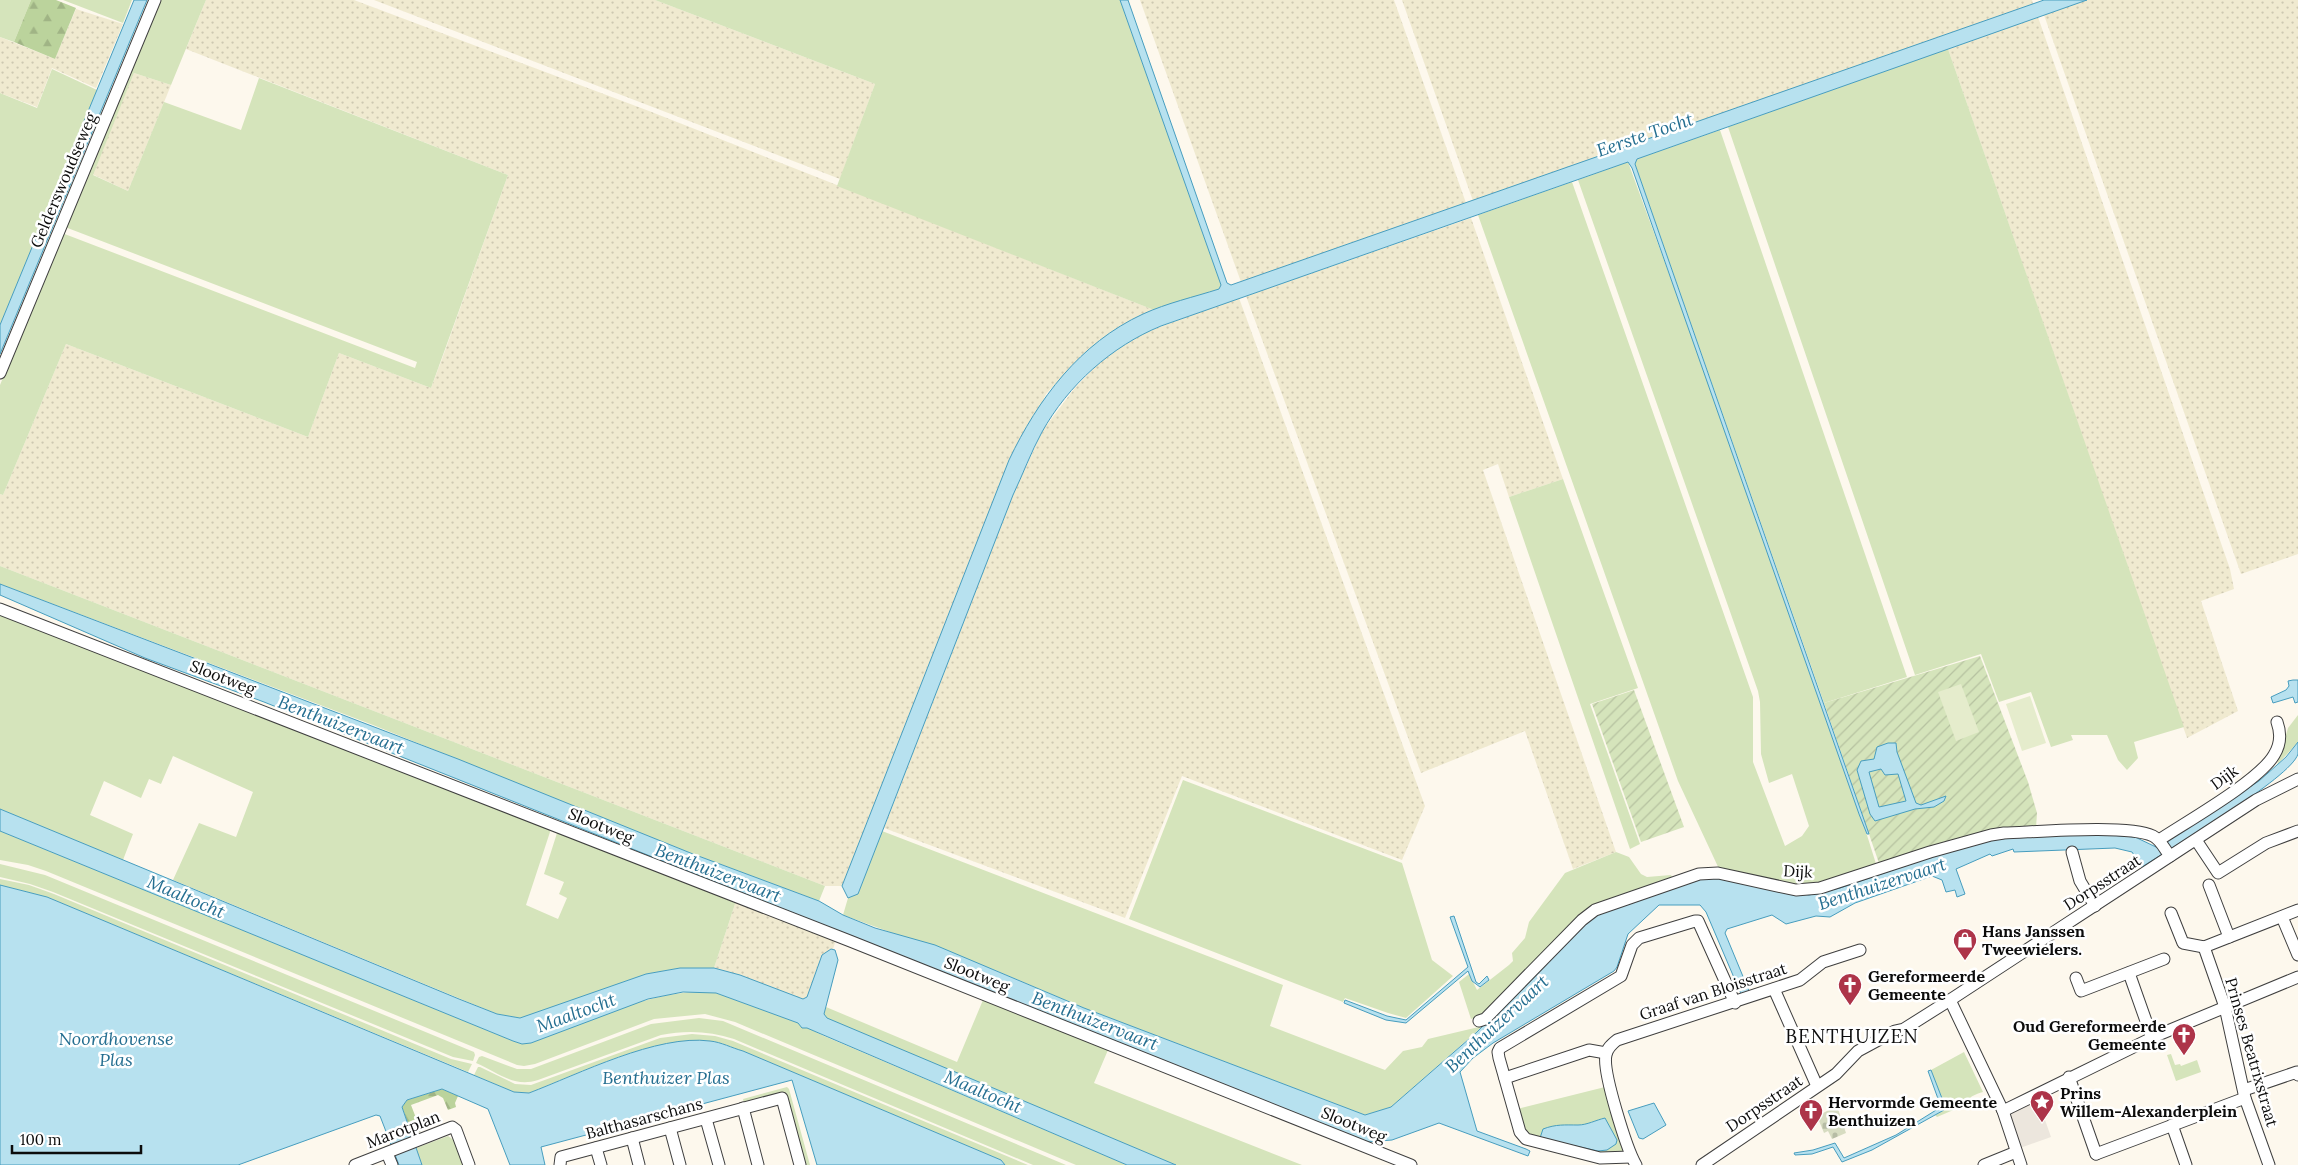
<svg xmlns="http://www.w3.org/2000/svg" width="2298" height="1165" font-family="Lora,serif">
<defs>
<pattern id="farmland-dots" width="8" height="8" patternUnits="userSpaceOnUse" patternTransform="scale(1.25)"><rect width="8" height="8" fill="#f0ead0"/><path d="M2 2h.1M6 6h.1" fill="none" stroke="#cdc8b1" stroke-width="1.8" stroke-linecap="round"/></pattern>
<pattern id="forest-firs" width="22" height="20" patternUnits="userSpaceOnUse" patternTransform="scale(1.25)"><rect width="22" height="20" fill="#bbd39c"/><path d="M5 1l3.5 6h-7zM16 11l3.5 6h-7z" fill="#a0b485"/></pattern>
<pattern id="cemetery-stones" width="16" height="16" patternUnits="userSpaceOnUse" patternTransform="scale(1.25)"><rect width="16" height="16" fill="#d7dcc1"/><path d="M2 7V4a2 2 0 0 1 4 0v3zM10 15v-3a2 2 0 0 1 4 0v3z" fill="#b7bca5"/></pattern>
<pattern id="garden-furrows" width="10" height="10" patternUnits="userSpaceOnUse" patternTransform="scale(1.25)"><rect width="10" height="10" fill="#d5e4bb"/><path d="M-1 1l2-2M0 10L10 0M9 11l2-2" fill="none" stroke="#b6c2a0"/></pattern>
</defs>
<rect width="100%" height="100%" fill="#fdf8ed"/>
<g fill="url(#farmland-dots)">
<polygon points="206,0 354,0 649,111 1154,310 1128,322 1100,341 1081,357 1046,394 974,549 842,886 825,886 0,566 0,494 3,495 66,344 308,437 339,353 431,388 442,359 508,175 186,49"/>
<polygon points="374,0 655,0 875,84 840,179"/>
<polygon points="1140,0 1394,0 1466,203 1241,282"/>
<polygon points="1402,0 2032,0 2033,4 1473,201"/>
<polygon points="2087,0 2298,0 2298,554 2241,574 2044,15"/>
<polygon points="76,9 123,24 96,88 52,68 37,107 0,93 0,37 55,59"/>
<polygon points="2038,17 2230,569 2234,589 2201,601 2238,711 2187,738 1948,49"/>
<polygon points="134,73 171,85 128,191 92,174"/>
<polygon points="1471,218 1563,479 1509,497 1498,464 1483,470 1616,852 1573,869 1525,731 1421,773 1246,296"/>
<polygon points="1239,298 1425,806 1402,860 1182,776 1125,918 884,828 1013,495 1043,430 1074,389 1098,364 1116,350 1146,332"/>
<polygon points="736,901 836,940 833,949 822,955 807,997 800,1000 740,975 714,968"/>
</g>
<g fill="#d5e4bb">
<polygon points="0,0 31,0 14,42 0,37"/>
<polygon points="63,0 132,0 123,23"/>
<polygon points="159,0 206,0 171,85 134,73 93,175 128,191 164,102 241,130 259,78 508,175 431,388 339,353 308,437 66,344 3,495 0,494 0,385 62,233 415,368 417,362 65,227"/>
<polygon points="655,0 1120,0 1221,285 1219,289 1154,310 837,186 875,84"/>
<polygon points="1948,49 2184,727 2134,742 2138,758 2127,770 2118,760 2107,735 2071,735 2073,740 2051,747 2031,692 1999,702 1981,654 1915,675 1728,127"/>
<polygon points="52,69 97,90 0,325 0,93 37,108"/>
<polygon points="1720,130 1907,677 1824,703 1635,164 1637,159"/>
<polygon points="1628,162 1679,301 1859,814 1861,816 1877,867 1801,887 1720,871 1678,781 1478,215 1572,182 1753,697 1753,762 1785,846 1802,836 1809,826 1792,774 1769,783 1761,754 1760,702 1758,691 1578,180"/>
<polygon points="1563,479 1638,688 1590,704 1640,844 1630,849 1509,497"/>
<polygon points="0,566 825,886 819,901 693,854 373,725 0,584"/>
<polygon points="0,612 549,827 550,832 526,905 558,919 567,898 559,894 564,882 544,874 557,833 560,831 736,901 714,968 680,968 646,974 530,1016 520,1018 497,1014 173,880 199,823 236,837 253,792 173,756 161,784 149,779 141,798 104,781 90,815 133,834 123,860 0,809"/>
<polygon points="2298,715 2298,742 2277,765 2288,728"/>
<polygon points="1183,780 1402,863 1432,960 1453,976 1406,1018 1388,1013 1345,998 1343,1002 1129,919"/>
<path d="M 0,831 L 513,1041 L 522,1044 L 531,1043 C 584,1023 659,985 716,993 L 798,1023 L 824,1036 L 1127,1165 L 1076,1165 L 735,1022 L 705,1014 L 654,1019 L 535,1064 L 524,1066 L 517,1065 L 46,871 L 28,865 L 0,860 Z"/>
<polygon points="882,831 1283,985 1270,1026 1385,1070 1403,1051 1422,1047 1428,1039 1483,1026 1391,1107 1365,1115 1084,1008 997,971 843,915 848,898 858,894"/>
<polygon points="1616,852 1629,857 1641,874 1647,877 1671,875 1672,877 1592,908 1486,1014 1471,1019 1459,982 1469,974 1477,990 1509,965 1513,961 1512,953 1525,938 1529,922 1565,873"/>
<polygon points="0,864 45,875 474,1052 475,1055 473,1061 453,1057 53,892 30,884 0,877"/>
<polygon points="0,879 29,885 54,894 451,1059 472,1064 468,1072 47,897 0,885"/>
<polygon points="983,1000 1108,1050 1094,1083 1302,1165 1176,1165 826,1018 824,1014 826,1007 957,1062"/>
<path d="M 699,1018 L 723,1021 L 1066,1165 L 1033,1165 L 734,1039 C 710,1031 686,1030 661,1035 L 538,1080 C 513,1088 498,1072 476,1063 L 479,1057 L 482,1056 L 517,1069 L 531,1069 L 651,1024 Z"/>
<path d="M 692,1034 L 715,1036 L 733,1041 L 1028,1165 L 1005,1165 L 1001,1160 L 743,1051 C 732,1048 720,1042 710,1041 C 652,1036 583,1072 529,1093 L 514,1092 L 474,1075 L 478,1067 L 480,1067 L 515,1084 L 531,1085 L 660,1038 Z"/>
<path d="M 1964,1052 L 1983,1092 C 1976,1094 1967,1097 1965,1105 L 1937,1117 L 1935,1115 L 1944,1110 L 1945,1106 L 1931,1070 Z"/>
<polygon points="2171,1054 2175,1065 2180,1064 2181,1066 2197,1060 2201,1072 2176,1081 2167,1055"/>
<polygon points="787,1087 789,1089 810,1165 804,1165 786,1098 744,1103 743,1099"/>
<polygon points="1605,1087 1627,1148 1622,1155 1597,1154 1526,1135 1517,1109"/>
<polygon points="448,1136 455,1141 464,1165 422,1165 416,1148"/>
</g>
<g fill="url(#forest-firs)">
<polygon points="31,0 56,0 76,8 55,59 14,42"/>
<polygon points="442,1089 458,1096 455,1103 456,1107 448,1110 443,1098 438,1095 411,1105 421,1131 412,1135 402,1107 407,1100"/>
</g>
<polygon fill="url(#cemetery-stones)" points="1837,1106 1846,1133 1832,1139 1828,1131 1824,1133 1817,1116"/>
<g fill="url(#garden-furrows)">
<polygon points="1980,656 2028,782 2037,813 2036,828 1880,866 1824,703"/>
<polygon points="1634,690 1684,827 1641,842 1592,704"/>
</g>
<g fill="#e5eccc">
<polygon points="1961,684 1979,732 1956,741 1938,692"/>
<polygon points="2030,696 2046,743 2022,751 2006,704"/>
</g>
<polygon fill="#ece6dd" points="2037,1097 2051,1137 2020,1148 2008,1114"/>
<g fill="#b7e1ef" stroke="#479dbe" fill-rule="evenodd">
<polygon points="134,0 147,0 0,354 0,325"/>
<path d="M 1120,0 L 1128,0 L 1227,283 L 1231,285 L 2044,0 L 2087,0 L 1637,159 L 1635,164 L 1869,834 L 1867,834 L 1859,814 L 1632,168 L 1628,162 L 1161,326 C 1112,346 1068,385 1042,432 C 1031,452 1023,474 1013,495 L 858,894 L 848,898 L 842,886 L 1009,460 C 1038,399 1080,343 1143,314 C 1167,303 1194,297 1219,289 L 1221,285 Z"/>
<path d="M 0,584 L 458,759 L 693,854 L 819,901 L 843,915 L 875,928 L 935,945 L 1084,1008 L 1365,1115 L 1391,1107 L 1477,1032 L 1593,915 L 1684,882 L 1713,877 L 1809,895 L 1840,888 L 1940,854 L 2007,836 L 2098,834 L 2135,837 L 2156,847 L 2259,781 L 2286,757 L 2298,742 C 2298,745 2298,751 2298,754 C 2291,778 2169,849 2142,867 L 2132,852 L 2115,848 L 2014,852 L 2013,849 L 1992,856 L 1990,854 L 1956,869 L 1965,894 L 1957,897 L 1955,890 L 1946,892 L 1942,880 L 1932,876 L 1855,903 L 1830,917 L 1816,916 L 1786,924 L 1772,915 L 1727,929 L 1725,933 L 1749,991 L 1741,994 L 1706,912 L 1700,905 L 1659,905 L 1628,934 L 1617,967 L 1614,971 L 1493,1043 L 1473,1058 L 1460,1072 L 1477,1131 L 1526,1149 L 1530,1151 L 1528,1156 L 1439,1123 L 1392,1140 L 1367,1142 L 264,702 L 145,658 L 0,595 Z"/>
<polygon points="2293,680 2298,680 2298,702 2295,703 2293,697 2273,703 2271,697 2286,690 2289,686 2288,681"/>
<path d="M 1888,743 L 1896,743 L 1897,752 L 1916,803 L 1921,805 L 1946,796 L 1944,801 L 1934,807 L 1915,809 L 1875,821 L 1870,814 L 1857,770 L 1861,761 L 1874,759 L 1877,747 ZM 1881,769 L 1885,775 L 1898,774 L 1906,801 L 1879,807 L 1869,772 Z"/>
<polygon points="0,809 459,999 497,1014 520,1018 646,974 680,968 714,968 740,975 803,999 807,997 822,955 831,949 835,950 838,960 824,1014 827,1018 1176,1165 1127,1165 807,1028 802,1028 798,1023 716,993 683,992 648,999 531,1043 522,1044 513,1041 0,831"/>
<path d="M 0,885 L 47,897 L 514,1092 L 529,1093 C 579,1074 657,1034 710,1041 C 721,1042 732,1048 743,1051 L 1001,1160 L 1005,1165 L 817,1165 L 792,1080 L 541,1147 L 545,1165 L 510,1165 L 488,1109 L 442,1089 L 407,1100 L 402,1107 L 422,1165 L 399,1165 L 380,1116 L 376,1115 L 238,1165 L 0,1165 Z"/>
<polygon points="1454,916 1476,982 1479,984 1487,976 1489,980 1480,987 1472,981 1468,971 1406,1023 1386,1020 1344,1003 1345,1000 1387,1016 1406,1020 1468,967 1450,917"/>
<polygon points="1931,1070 1945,1106 1944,1110 1872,1150 1842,1162 1833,1147 1812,1154 1795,1155 1794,1153 1813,1150 1835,1143 1844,1158 1896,1135 1941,1107 1928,1071"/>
<polygon points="1654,1103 1666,1125 1643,1139 1639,1138 1628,1111"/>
<path d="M 1605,1118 L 1617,1140 L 1616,1144 L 1607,1150 L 1598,1151 L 1540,1138 L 1543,1129 C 1556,1124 1565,1125 1578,1125 C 1587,1125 1596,1120 1605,1118 Z"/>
</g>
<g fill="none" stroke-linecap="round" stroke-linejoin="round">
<g stroke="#3f3f3f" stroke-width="13">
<g id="minor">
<polyline points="0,373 155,0"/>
<polyline points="0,609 850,941 1411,1165"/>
<path d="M 2159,840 C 2186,822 2259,781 2274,755 C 2281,744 2281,733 2277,722"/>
<polyline points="2196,840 2218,873 2266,843 2298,831"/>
<polyline points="2072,852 2080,881 2095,906"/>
<polyline points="2209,885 2229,937"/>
<polyline points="2171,913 2183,943 2204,947 2298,910"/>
<polyline points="2282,917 2298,955"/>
<polyline points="2204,947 2225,1007 2245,1098 2269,1165"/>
<polyline points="2129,973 2152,1038"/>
<polyline points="2076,978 2081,991 2164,959"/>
<polyline points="1774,989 1817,1086"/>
<polyline points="1950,1000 2003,1111 2021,1165"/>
<path d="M 1479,1021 L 1485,1019 L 1582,920 L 1595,910 L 1699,874 L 1718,873 L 1796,890 L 1820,888 L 1930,852 L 1991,835 L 2004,833 C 2036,832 2128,824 2153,836 C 2161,840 2165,850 2170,856"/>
<polyline points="2069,1077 2096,1154"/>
<polyline points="1505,1078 1589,1050 1606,1053"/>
<polyline points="2244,1090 2297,1072 2298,1075"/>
<polyline points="743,1108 758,1165"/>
<polyline points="2003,1111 2158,1035 2298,977"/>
<polyline points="706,1119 719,1165"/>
<polyline points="2172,1125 2186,1165"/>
<polyline points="670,1128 680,1165"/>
<polyline points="632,1138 639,1165"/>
<polyline points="596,1148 601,1165"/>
<polyline points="387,1153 392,1165"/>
<polyline points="2096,1154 2245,1098"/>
<polyline points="1631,1157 1600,1158 1526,1139 1520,1132 1499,1058 1498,1052 1500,1048 1621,976 1632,945 1639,938 1695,921 1698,921 1735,1003"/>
<polyline points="355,1165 452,1127 456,1130 469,1165"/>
<polyline points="560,1165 561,1157 782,1098 800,1165"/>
<path d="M 1636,1165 C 1627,1150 1602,1071 1606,1055 C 1607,1048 1612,1044 1617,1040 L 1800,980 L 1823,962 L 1860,950"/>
<polyline points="1702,1165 1836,1074 1858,1051 1895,1031 1904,1029 1950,1000 2256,800 2298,779"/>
<polyline points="1984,1165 2016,1152"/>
</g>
</g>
<use href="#minor" stroke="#fff" stroke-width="11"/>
</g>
<defs>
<g id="shop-pin" transform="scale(1.25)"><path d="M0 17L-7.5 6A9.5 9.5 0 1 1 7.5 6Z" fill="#ad3449" stroke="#fff"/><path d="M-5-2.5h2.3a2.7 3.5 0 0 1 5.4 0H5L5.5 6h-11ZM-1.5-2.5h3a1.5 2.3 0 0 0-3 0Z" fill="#fff"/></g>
<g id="church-pin" transform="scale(1.25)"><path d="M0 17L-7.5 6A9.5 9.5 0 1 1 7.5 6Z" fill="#ad3449" stroke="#fff"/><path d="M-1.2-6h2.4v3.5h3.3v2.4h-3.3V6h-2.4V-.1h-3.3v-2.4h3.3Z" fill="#fff"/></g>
<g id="sight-pin" transform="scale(1.25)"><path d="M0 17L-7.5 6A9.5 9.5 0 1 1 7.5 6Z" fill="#ad3449" stroke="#fff"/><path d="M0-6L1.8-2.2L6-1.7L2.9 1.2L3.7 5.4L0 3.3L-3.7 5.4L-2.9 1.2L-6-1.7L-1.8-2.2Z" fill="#fff"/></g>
</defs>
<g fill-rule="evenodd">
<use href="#shop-pin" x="1965" y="940"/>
<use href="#church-pin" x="1850" y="985"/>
<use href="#church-pin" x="2184" y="1035"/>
<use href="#sight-pin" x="2042" y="1102"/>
<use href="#church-pin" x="1811" y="1111"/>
</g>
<g text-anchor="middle" stroke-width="5" stroke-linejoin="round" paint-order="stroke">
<g font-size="16" fill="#0c0c0c" stroke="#fff">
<text transform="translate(63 180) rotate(-67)" y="6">Gelderswoudseweg</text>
<text transform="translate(223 677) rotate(21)" y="6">Slootweg</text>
<text transform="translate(2224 777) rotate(-36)" y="6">Dijk</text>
<text transform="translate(601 825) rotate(22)" y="6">Slootweg</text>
<text transform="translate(1798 871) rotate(3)" y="6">Dijk</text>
<text transform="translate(2102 882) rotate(-33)" y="6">Dorpsstraat</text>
<text transform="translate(977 974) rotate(22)" y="6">Slootweg</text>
<text transform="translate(1713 991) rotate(-18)" y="6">Graaf van Bloisstraat</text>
<text transform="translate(2252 1052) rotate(74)" y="6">Prinses Beatrixstraat</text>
<text transform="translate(1764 1103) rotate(-34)" y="6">Dorpsstraat</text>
<text transform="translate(644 1118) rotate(-15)" y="6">Balthasarschans</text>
<text transform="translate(1354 1124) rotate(22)" y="6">Slootweg</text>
<text transform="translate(403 1129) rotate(-21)" y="6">Marotplan</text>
</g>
<g font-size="16" font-weight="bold" fill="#0c0c0c" stroke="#fff" text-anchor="start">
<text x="1982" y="937">Hans Janssen<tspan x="1982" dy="18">Tweewielers.</tspan></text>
<text x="1868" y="982">Gereformeerde<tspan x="1868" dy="18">Gemeente</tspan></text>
<text x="2166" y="1032" text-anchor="end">Oud Gereformeerde<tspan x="2166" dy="18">Gemeente</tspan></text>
<text x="2060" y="1099">Prins<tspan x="2060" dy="18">Willem-Alexanderplein</tspan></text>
<text x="1828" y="1108">Hervormde Gemeente<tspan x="1828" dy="18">Benthuizen</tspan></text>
</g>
<g font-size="18" font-style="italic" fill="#246e90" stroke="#fff">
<text transform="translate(1645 135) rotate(-19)" y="6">Eerste Tocht</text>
<text transform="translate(341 725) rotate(21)" y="6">Benthuizervaart</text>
<text transform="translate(718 873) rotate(21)" y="6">Benthuizervaart</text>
<text transform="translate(1882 884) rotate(-18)" y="6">Benthuizervaart</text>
<text transform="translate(186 897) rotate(23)" y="6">Maaltocht</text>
<text transform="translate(576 1013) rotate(-20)" y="6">Maaltocht</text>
<text transform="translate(1095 1021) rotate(21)" y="6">Benthuizervaart</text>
<text transform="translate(1497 1024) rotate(-43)" y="6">Benthuizervaart</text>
<text x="116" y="1045">Noordhovense<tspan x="116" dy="21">Plas</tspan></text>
<text x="666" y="1084">Benthuizer Plas</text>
<text transform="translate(983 1092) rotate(23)" y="6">Maaltocht</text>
</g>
<g font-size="19" letter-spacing="1" fill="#0c0c0c" stroke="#fff">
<text x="1852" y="1043">BENTHUIZEN</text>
</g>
</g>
<path d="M12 1145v8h129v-8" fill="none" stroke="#0c0c0c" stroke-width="2.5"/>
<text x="20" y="1145" font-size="15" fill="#0c0c0c" stroke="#ffffff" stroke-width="4" paint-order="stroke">100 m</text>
</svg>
